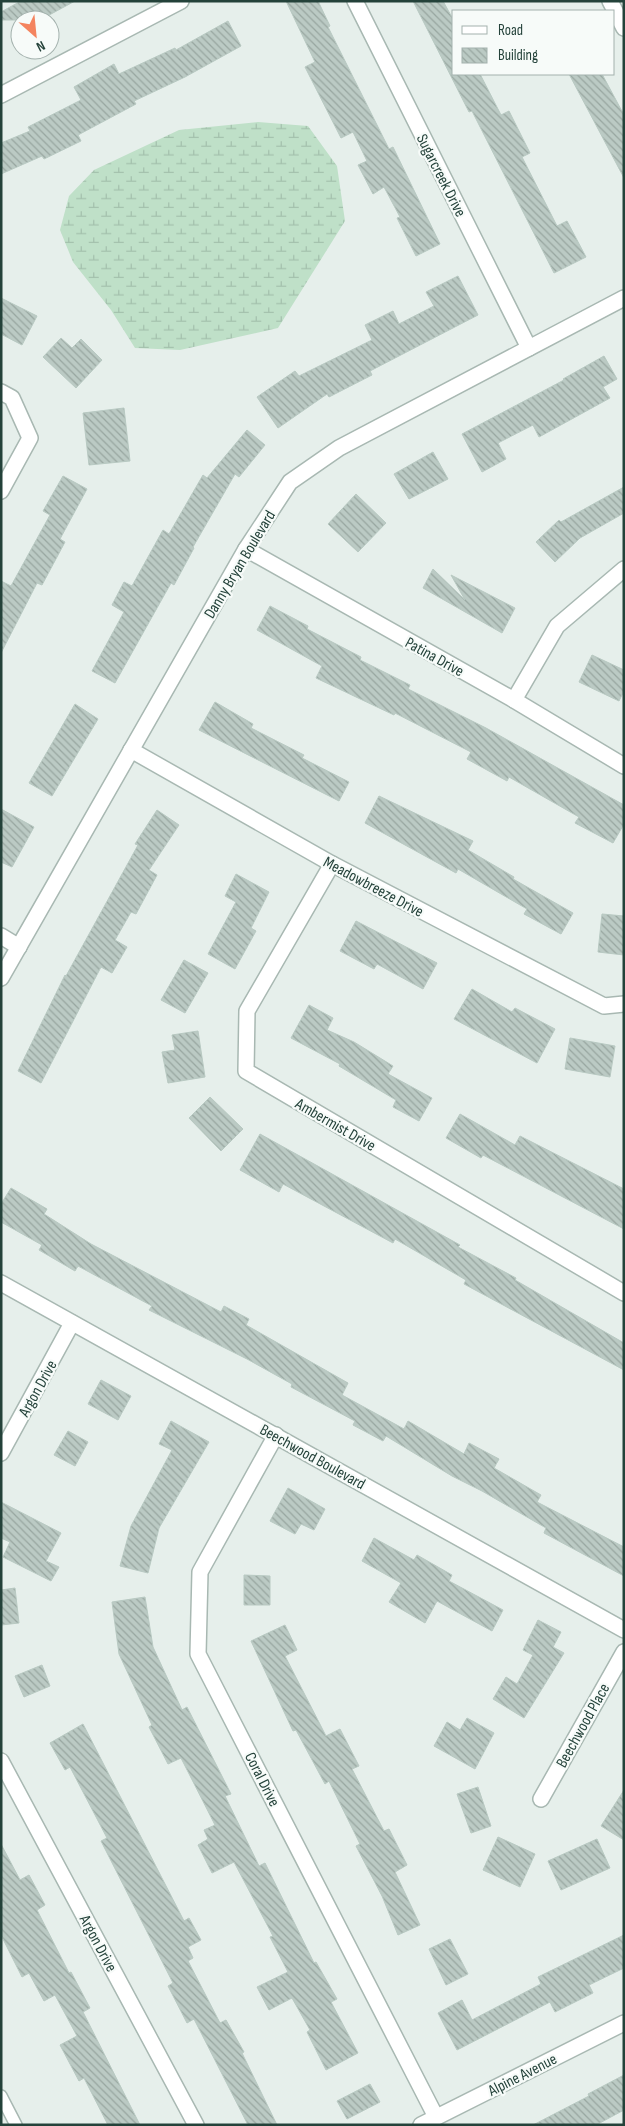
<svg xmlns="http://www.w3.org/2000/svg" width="625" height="2126" font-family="'Sofia Sans Condensed',sans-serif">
<defs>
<pattern id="wetland-marsh" width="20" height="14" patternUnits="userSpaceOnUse" patternTransform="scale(1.25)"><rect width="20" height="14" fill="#bfe0c8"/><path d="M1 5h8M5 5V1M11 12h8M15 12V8" fill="none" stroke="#a4c1ad"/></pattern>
<pattern id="building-back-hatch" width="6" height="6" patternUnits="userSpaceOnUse" patternTransform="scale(1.25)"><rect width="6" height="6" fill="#bbcac4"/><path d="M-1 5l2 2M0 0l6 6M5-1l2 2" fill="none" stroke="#98a6a0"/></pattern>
</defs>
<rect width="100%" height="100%" fill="#e6efeb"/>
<polygon fill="url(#wetland-marsh)" points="258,122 308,126 337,166 345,221 278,328 180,350 135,348 111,310 73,262 60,230 69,196 94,170 179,130"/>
<g fill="url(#building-back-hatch)" stroke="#b8c9c2">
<polygon points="21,1 75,1 40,20 1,20 1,12"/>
<polygon points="286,1 318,1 330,26 328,27 389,149 393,147 440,244 416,256 397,218 400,217 384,187 373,194 358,165 367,161 353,132 341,138 305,67 315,62"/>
<polygon points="413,1 443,1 454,21 454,74 480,74 501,115 509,111 530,153 522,157 557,226 567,221 586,257 554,273 472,111 469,112"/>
<polygon points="228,21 241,46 185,77 134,101 136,104 78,135 81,141 44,159 42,156 1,174 1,143 30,131 28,127 81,100 74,87 114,64 119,74 175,48 176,50"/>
<polygon points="569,74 602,74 624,115 624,178"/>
<polygon points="458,276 478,315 370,371 372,375 329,397 327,394 278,428 257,397 295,371 299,376 372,340 365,325 393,311 399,324 434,306 426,292"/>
<polygon points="1,298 37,316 22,345 1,334"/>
<polygon points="61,338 72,348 81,339 102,360 76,388 43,357"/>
<polygon points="604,356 617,379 603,387 610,398 539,437 533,425 498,443 506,459 482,472 462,434 564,380 563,379"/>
<polygon points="124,408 130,461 89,465 83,413"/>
<polygon points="247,430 265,445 239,477 235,474 193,547 194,548 174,585 171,583 115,683 92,671 124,612 112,605 124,582 132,586 163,530 169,534 203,475 207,478"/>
<polygon points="433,452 448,479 409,499 394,474"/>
<polygon points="63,476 87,489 60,539 65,542 42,585 37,583 1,653 1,581 11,586 50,515 43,511"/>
<polygon points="624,487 624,513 580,538 555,562 536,542 559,520 561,522"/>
<polygon points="356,494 386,523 358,552 328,524"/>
<polygon points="433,569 465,600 451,575 515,608 502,633 423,588"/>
<polygon points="270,606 308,626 307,629 361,657 360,660 410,685 408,689 486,728 624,805 624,824 613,843 575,823 579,817 509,777 507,781 467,759 471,752 395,713 394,715 316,678 322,666 257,630"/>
<polygon points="592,655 624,670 624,691 619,701 579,682"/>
<polygon points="215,702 253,724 251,728 304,755 302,758 349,782 339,801 199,730"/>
<polygon points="75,704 98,719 52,796 29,783"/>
<polygon points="379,796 473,841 468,850 514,877 513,879 573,913 561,934 524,914 527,909 458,869 456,873 365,823"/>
<polygon points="1,809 34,827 12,867 1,862"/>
<polygon points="157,810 179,825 149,870 157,875 136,914 131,912 115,940 127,947 112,973 101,967 41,1083 18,1071 65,975 66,976 138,845 135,844"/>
<polygon points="236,874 269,892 251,928 256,931 235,969 208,954 236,902 225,896"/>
<polygon points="602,914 624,916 624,955 598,952"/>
<polygon points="356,921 437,963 423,989 377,964 374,969 340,951"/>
<polygon points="184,960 208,973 185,1013 161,1000"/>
<polygon points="472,989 512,1012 515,1008 555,1029 537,1063 454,1019"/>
<polygon points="309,1005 333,1018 327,1030 354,1042 393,1066 388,1074 432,1098 419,1121 393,1107 396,1100 339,1066 340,1064 291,1038"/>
<polygon points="198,1031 205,1077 168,1083 162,1052 175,1050 172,1035"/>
<polygon points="570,1038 615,1046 610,1077 565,1069"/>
<polygon points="210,1097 243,1129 221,1151 189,1118"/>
<polygon points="460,1114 515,1145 520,1136 624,1189 624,1229 483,1155 481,1158 446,1138"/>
<polygon points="260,1134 460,1245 458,1247 516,1278 515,1280 624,1343 624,1370 464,1284 466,1280 395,1239 393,1243 283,1184 279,1192 240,1170"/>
<polygon points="11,1188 47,1209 44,1214 91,1244 221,1312 224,1306 249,1319 246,1325 348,1383 342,1395 404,1429 408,1421 464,1454 469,1443 499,1459 494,1468 541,1495 537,1502 624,1547 624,1576 544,1533 546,1528 482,1491 452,1476 386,1436 383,1441 353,1425 355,1421 291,1387 292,1384 247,1359 149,1310 152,1306 78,1266 75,1271 39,1250 42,1245 1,1222 1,1204"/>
<polygon points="101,1380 131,1396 118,1420 88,1404"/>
<polygon points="171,1421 209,1442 159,1528 148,1573 120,1566 131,1526 172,1450 159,1444"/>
<polygon points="68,1431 88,1442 75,1466 54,1455"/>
<polygon points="288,1488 325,1509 314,1530 301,1524 295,1534 270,1521"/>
<polygon points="1,1502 61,1533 46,1561 59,1567 51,1581 3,1557 10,1542 1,1538"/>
<polygon points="374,1538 414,1560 417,1555 452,1575 449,1581 503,1610 492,1631 437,1601 425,1623 389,1602 401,1583 362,1561"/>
<polygon points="244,1575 270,1576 270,1605 244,1605"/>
<polygon points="15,1588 19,1623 1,1625 1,1590"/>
<polygon points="145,1597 153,1647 182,1710 187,1707 231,1794 225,1796 259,1866 265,1863 314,1963 316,1962 337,1999 331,2002 358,2053 326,2070 307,2032 310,2030 292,1998 269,2010 257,1987 288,1972 270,1937 273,1936 234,1862 212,1873 198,1845 208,1839 204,1830 215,1825 181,1758 168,1764 149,1727 152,1725 119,1654 112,1602"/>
<polygon points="538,1620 561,1632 553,1647 564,1653 524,1718 493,1699 506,1677 517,1684 533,1655 523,1650"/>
<polygon points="285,1625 297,1650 285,1656 326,1736 340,1729 359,1766 352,1769 384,1831 389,1829 407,1865 395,1872 420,1925 398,1935 382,1896 356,1846 360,1844 329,1781 325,1784 296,1730 293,1731 251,1641"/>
<polygon points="42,1665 50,1686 24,1697 15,1676"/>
<polygon points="467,1718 494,1733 475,1769 434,1746 447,1722 460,1730"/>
<polygon points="83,1724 184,1921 189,1918 201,1940 188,1947 193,1958 188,1961 220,2023 226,2020 244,2052 242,2053 277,2125 248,2125 194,2019 187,2023 168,1986 173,1983 101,1841 107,1838 70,1767 65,1770 50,1743"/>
<polygon points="478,1787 491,1826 471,1833 457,1794"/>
<polygon points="624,1790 624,1840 601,1826"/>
<polygon points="498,1837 535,1854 520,1887 483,1870"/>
<polygon points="597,1839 610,1868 561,1890 548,1861"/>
<polygon points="1,1844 20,1880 29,1875 45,1905 37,1910 69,1973 71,1972 90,2008 83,2012 140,2125 108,2125 84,2078 79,2081 60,2045 77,2036 55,1995 44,2001 29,1973 22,1977 1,1935"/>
<polygon points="624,1935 624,1968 589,1985 593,1993 555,2012 550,2002 457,2050 438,2013 462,2000 472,2020 541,1984 538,1977"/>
<polygon points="450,1939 468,1974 446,1985 429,1949"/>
<polygon points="624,2075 624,2110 596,2125 533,2125 589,2096 588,2094"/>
<polygon points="370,2084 380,2102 347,2119 337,2101"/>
</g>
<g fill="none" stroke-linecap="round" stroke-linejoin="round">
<g stroke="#a8b8b2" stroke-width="14">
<polyline id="lane" points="1,2096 16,2125"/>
</g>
<g stroke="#a8b8b2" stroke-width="18">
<g id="street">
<polyline points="355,1 529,348"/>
<polyline points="610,1 624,28"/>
<polyline points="1,95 181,1"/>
<polyline points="1,392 12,398 30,438 1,491"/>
<polyline points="246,549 514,700 624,766"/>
<polyline points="514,700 557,626 624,569"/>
<polyline points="131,750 332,864 604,1006 624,1004"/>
<polyline points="332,864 247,1011 246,1071 624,1293"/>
<polyline points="1,936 19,947"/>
<polyline points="1,978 246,549 290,482 339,448 624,298"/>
<polyline points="1,1283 624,1630"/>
<polyline points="276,1435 200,1572 198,1654 436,2117"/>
<polyline points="1,1453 72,1323"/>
<polyline points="1,1761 196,2125"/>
<polyline points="541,1799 624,1652"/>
<polyline points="421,2125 624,2023"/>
</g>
</g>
<use href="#lane" stroke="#fff" stroke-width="11"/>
<use href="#street" stroke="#fff" stroke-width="15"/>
</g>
<g text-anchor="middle" stroke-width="4.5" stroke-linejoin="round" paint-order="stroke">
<g font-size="16" fill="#24423a" stroke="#f7fbf9">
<text transform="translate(442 175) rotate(63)" y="6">Sugarcreek Drive</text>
<text transform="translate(239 564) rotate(-59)" y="6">Danny Bryan Boulevard</text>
<text transform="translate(435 656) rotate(29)" y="6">Patina Drive</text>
<text transform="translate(374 886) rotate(28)" y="6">Meadowbreeze Drive</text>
<text transform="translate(336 1124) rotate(30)" y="6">Ambermist Drive</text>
<text transform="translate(37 1388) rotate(-61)" y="6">Argon Drive</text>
<text transform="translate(313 1456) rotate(29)" y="6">Beechwood Boulevard</text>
<text transform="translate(582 1725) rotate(-61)" y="6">Beechwood Place</text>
<text transform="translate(263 1779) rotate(63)" y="6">Coral Drive</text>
<text transform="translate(99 1943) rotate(62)" y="6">Argon Drive</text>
<text transform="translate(522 2074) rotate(-27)" y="6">Alpine Avenue</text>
</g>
</g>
<rect width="625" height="2126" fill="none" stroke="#24423a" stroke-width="5"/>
<rect x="452" y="10" width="162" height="65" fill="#f7fbf9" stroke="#a3b1ad"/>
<rect x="462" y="26" width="25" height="8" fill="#ffffff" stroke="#a3b1ad"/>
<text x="498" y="35" font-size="15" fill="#24423a">Road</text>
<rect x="462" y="48" width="25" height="15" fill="url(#building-back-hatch)" stroke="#a3b1ad"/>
<text x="498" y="60" font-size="15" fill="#24423a">Building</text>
<g transform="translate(35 35) rotate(153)"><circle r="24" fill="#f7fbf9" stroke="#a3b1ad"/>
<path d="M0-4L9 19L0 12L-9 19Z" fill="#f4845f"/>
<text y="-8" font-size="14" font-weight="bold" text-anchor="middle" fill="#24423a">N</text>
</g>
</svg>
